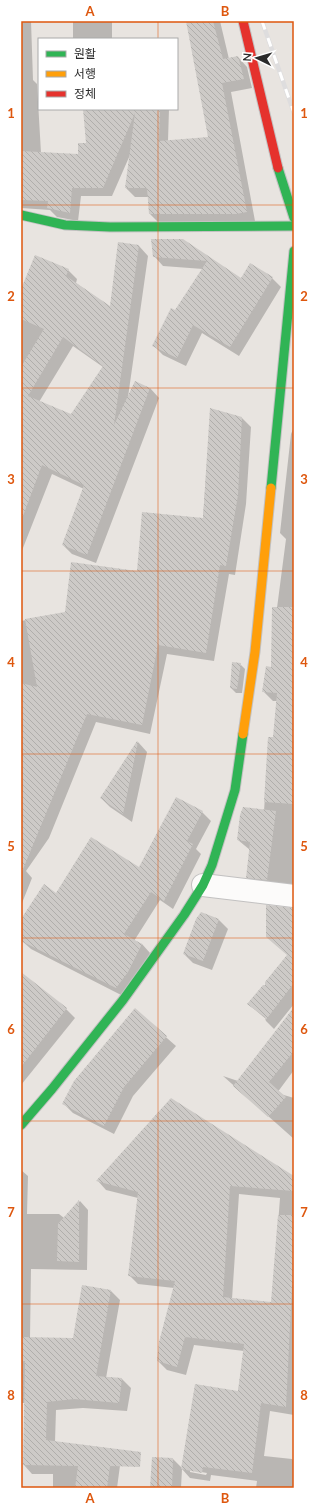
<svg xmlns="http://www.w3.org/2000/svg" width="315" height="1509" font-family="Lato,'Noto Sans KR',sans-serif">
<defs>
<pattern id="building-back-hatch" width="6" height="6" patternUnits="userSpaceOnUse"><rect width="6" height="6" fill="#cdcac7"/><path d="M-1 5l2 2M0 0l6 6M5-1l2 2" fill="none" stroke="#b0aeab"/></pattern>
</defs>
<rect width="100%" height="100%" fill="#e8e4e0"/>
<g fill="#0003" fill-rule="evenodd">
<polygon points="21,21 31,21 33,80 37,84 41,153 79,155 87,144 84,109 169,109 168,141 209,138 187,21 220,21 229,59 238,57 247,67 252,88 231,92 255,221 159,223 150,214 149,197 135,197 126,188 130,155 112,196 81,196 78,221 57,217 50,210 21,208"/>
<rect x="73" y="21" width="39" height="18"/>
<polygon points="182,240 241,279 272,278 281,287 239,356 202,333 186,366 163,355 154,346 203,269 163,266 154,256"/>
<path d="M 119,244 L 139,246 L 148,256 L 128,397 L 150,388 L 159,398 L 96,563 L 72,554 L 63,545 L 84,489 L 52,474 L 21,553 L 21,291 L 68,270 L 77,279 L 76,283 L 111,308 ZM 73,346 L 103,367 L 71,416 L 39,402 Z"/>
<polygon points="211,409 242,418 251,427 246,504 235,575 229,574 214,661 167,654 150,734 96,722 49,838 26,871 32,878 22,903 21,621 66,613 138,572 203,519"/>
<polygon points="294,427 294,891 256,887 247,877 250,850 238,840 264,811 269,738 274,738 277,701 273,701 263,691 272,668 277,608 286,539 280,533 291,434"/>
<polygon points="240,664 245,669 242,693 236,693 231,688"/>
<polygon points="138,742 147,752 132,822 110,807 101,798"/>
<polygon points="202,812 211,821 196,849 201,854 173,909 160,900 134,941 142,944 150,953 125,997 31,949 22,941 56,895 139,868"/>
<polygon points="219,920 228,929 212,970 193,963 184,954"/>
<polygon points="294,970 294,1004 274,1029 266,1021 266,1019 248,1004 266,987"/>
<polygon points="21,973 66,1009 75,1018 21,1085"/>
<polygon points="135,1010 176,1046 133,1096 114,1134 73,1113 64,1104"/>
<polygon points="294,1033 294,1070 277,1093 294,1098 294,1139 223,1076 238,1081"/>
<polygon points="21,1170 28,1176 27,1214 59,1214 64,1218 80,1201 88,1210 87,1270 31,1269 30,1338 74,1339 83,1286 111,1291 120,1300 106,1378 122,1379 131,1388 127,1411 83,1408 56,1410 55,1442 121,1458 117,1488 53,1488 53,1474 32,1474 24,1465 25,1403 21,1403"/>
<path d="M 294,1177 L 294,1415 L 270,1411 L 264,1456 L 292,1459 L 294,1461 L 294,1488 L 256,1488 L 257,1481 L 211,1475 L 210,1481 L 190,1478 L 182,1469 L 181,1488 L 151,1488 L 173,1459 L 182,1468 L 238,1392 L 244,1351 L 194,1345 L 186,1375 L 167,1370 L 158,1361 L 174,1288 L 138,1284 L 129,1275 L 138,1198 L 106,1190 L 98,1181 ZM 239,1194 L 280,1198 L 272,1303 L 232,1299 ZM 190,1470 L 207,1473 L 206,1475 L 190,1472 Z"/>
</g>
<g fill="url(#building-back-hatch)" fill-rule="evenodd">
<polygon points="186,21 213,21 223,59 238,56 244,79 222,83 247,212 236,214 149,214 147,188 125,188 135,113 103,188 72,188 70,213 47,208 48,201 21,200 21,151 78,154 78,143 86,143 83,109 160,109 159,141 208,137"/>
<polygon points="151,239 183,239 241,278 250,263 273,277 230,347 193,325 177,358 152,346 171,308 175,310 207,261 153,257"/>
<path d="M 118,242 L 139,245 L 114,425 L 135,381 L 150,388 L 87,555 L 62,545 L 84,485 L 42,465 L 23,516 L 21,516 L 21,367 L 44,329 L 21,319 L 21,289 L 35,255 L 69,269 L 66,276 L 110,306 ZM 63,337 L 103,366 L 71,414 L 28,396 Z"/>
<polygon points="210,408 242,417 238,495 226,566 220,565 206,653 158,645 142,725 87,714 21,874 21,683 37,687 25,619 65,612 71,562 137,571 142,512 203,518"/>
<polygon points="272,607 294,607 293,804 264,802 268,737 273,737 277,693 262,692 266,666 271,667"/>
<polygon points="232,662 241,663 237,689 230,688"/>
<polygon points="137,741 138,742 123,814 100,798"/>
<polygon points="176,797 203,811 187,841 193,844 164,901 151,892 124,934 142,944 128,972 116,988 21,941 21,919 44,884 56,893 91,837 139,867"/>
<polygon points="243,807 276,811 267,880 246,878 250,842 237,840 240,815"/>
<polygon points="266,905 294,908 294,983 265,1021 265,1017 247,1004 263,985 265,985 265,982 287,955 266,937"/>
<polygon points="201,912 219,919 203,961 183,954 196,919"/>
<polygon points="21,972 67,1008 21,1067"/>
<polygon points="294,1007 294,1051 269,1082 286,1097 268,1117 233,1086"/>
<polygon points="135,1008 167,1036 124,1087 104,1126 62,1104 74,1081"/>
<polygon points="171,1098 294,1176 294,1191 230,1186 223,1297 271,1302 278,1215 294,1215 294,1285 292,1285 286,1407 261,1403 252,1473 203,1467 202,1473 181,1469 195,1384 238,1391 244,1344 185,1337 177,1367 157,1361 159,1342 175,1281 128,1276 138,1192 96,1181"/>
<polygon points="79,1200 79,1262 57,1261 58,1224"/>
<polygon points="82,1285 111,1290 96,1376 122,1378 119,1403 74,1399 47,1402 46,1440 141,1452 140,1467 110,1466 107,1488 75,1488 78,1466 23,1465 25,1361 21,1361 21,1337 73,1338"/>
<polygon points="152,1457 173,1458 172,1488 150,1488"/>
</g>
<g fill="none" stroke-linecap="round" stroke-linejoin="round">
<g stroke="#c2c1c1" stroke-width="24">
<polyline id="street" points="203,885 294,896"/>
</g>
<g stroke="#c2c1c1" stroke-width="11">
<g id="fast">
<polyline points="278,168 294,218"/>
<polyline points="21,215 65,225 110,227 294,226"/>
<polyline points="271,488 294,251"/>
<polyline points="21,1125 52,1089 123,1000 184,915 203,885 212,865 235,790 243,734"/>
</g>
</g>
<g stroke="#c2c1c1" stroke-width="11">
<polyline id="slow" points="243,734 255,652 271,488"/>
</g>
<g stroke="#c2c1c1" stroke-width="11">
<polyline id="jam" points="243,21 278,168"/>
</g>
<use href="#street" stroke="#fcfbfa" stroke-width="22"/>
<use href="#fast" stroke="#30b455" stroke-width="9"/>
<use href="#slow" stroke="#ff9f0a" stroke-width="9"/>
<use href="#jam" stroke="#e5322d" stroke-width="9"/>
<g stroke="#deddde" stroke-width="4.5">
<polyline id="rail" points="262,21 294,113"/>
</g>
<use href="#rail" stroke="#fff" stroke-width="3" stroke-dasharray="9" stroke-linecap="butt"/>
</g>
<path fill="none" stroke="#de570e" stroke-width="1" stroke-opacity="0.55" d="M 158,21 L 158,39M 158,109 L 158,1488M 21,205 L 294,205M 21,388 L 294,388M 21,571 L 294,571M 21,754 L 294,754M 21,938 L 294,938M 21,1121 L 294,1121M 21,1304 L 294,1304"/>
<rect width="315" height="1509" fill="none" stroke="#ffffff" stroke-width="44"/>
<rect x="38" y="38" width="140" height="72" fill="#ffffff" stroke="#aaaaaa"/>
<rect x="46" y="51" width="20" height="6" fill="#30b455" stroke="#aaaaaa"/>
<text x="74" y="58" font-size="12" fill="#2a2a2a">원활</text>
<rect x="46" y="71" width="20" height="6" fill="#ff9f0a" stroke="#aaaaaa"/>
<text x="74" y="78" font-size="12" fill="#2a2a2a">서행</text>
<rect x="46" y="91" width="20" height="6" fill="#e5322d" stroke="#aaaaaa"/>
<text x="74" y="98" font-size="12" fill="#2a2a2a">정체</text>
<g transform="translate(257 58) rotate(275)" stroke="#ffffff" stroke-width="3" paint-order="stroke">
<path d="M0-3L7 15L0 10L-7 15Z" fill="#2a2a2a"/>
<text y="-6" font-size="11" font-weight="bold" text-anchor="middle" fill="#2a2a2a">N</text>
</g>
<rect x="22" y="22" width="271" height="1465" fill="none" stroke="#de570e" stroke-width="1.5"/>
<g font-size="13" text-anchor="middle" font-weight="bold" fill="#de570e">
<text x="90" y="16">A</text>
<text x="225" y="16">B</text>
<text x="11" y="118">1</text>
<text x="304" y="118">1</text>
<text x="11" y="301">2</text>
<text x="304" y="301">2</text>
<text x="11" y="484">3</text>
<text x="304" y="484">3</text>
<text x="11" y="667">4</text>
<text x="304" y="667">4</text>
<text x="11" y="851">5</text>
<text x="304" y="851">5</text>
<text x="11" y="1034">6</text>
<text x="304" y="1034">6</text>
<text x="11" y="1217">7</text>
<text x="304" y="1217">7</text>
<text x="11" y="1400">8</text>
<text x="304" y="1400">8</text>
<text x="90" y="1503">A</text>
<text x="225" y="1503">B</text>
</g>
</svg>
